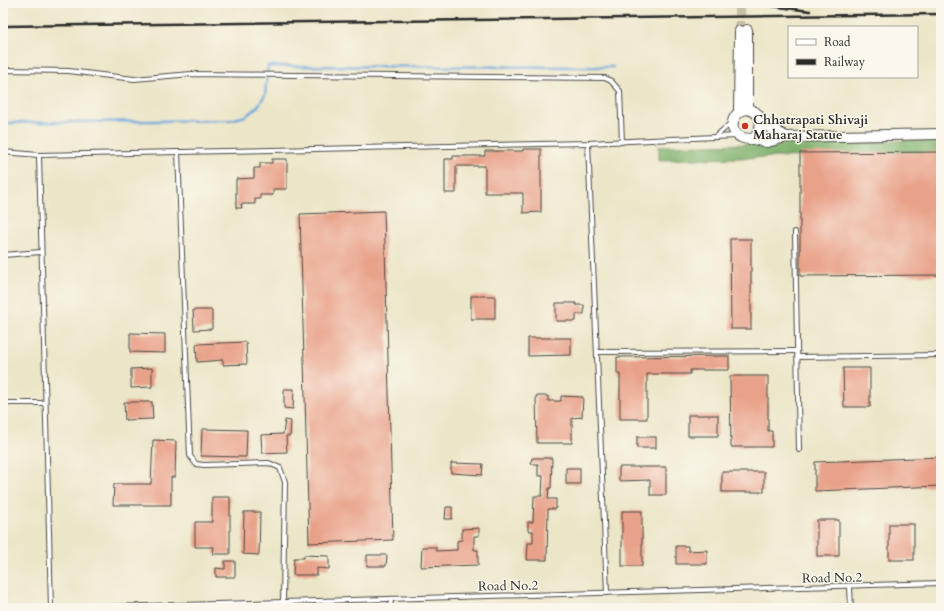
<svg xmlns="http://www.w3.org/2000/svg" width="944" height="611" font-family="Cardo,serif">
<rect width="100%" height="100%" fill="#fbf7ec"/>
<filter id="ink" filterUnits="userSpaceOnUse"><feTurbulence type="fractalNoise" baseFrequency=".025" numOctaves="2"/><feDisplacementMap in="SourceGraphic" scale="8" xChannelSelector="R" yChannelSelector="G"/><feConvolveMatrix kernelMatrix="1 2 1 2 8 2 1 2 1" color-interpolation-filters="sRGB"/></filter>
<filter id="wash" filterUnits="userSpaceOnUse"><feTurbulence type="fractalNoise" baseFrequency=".012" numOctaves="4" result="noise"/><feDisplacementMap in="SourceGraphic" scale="16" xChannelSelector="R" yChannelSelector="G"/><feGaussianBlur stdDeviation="0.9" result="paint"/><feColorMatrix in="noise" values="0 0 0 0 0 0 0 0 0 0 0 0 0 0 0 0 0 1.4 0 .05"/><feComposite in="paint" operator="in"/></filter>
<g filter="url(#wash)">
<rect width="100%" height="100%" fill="#ece6c9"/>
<polygon fill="#7eb16c" stroke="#546e4c" points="941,140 941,153 659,160 659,146"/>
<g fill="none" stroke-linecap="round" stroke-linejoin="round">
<polyline stroke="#6ca6dc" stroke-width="2.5" points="3,123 230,120 246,116 258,106 265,95 268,66 613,67"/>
</g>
<g id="blocks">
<g fill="#e9a28a">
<polygon points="523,149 541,149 541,212 523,213 523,193 485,193 485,166 456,166 456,193 445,193 445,159 453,159 453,156 485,156 485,151 523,151"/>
<polygon points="941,152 941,275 800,276 800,153"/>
<polygon points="272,159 287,159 287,189 273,189 273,195 260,195 260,199 255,199 255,204 241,204 242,208 236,208 236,179 254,178 254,168 260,168 260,163 272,163"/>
<polygon points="384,211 393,540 309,543 300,214"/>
<polygon points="730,239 751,239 751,329 731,329"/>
<rect x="471" y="296" width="24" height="23"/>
<polygon points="556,303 576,303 576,305 584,305 584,314 576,314 576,321 556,321"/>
<polygon points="193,310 212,310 212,329 194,330"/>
<polygon points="130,333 165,334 165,353 130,352"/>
<polygon points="528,338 571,338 571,355 528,356"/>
<polygon points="246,342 247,364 223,365 223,360 197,362 196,344"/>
<polygon points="729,356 729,370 690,370 690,374 647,374 647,419 620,419 620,374 617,374 617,357"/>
<polygon points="152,368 152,387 131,388 131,369"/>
<polygon points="843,368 870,368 870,407 844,407"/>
<polygon points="730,376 768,376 768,431 772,431 772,447 731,447"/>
<polygon points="284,389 294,389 293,409 284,408"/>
<polygon points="536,396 548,396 548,401 561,401 561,396 583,397 582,417 572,418 572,443 537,443"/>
<polygon points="124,402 152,402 153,419 125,420"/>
<rect x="688" y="415" width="30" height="21"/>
<polygon points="285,420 291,421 290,436 286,436 287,452 262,453 261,435 283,434"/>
<polygon points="202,429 247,430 246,457 201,456"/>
<rect x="637" y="437" width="19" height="11"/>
<polygon points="153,440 176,441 175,477 171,477 171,505 113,505 114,484 151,484"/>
<polygon points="941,457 941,486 815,491 815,462"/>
<polygon points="532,458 552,458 551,488 549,488 548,499 556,499 556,509 548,509 547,560 527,560 528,543 533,543 533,531 528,531 528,522 533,522 534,496 542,496 543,476 538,476 538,464 531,464"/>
<polygon points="451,463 483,464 482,475 451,473"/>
<polygon points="619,467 666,467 666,495 650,495 650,480 619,481"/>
<rect x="566" y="468" width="14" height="16"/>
<rect x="722" y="472" width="42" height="20"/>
<polygon points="212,497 230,497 230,554 213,554 214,547 195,547 195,522 212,522"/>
<polygon points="446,507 452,507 452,519 445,519"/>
<rect x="622" y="511" width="20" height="55"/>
<polygon points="244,512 260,512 259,555 243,554"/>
<rect x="817" y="520" width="22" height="36"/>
<rect x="889" y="524" width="25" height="36"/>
<polygon points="479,528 479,536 474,536 474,550 478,550 478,565 421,567 422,547 436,547 436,551 457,550 457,541 462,540 462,529"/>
<polygon points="676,546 688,546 688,551 707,550 707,564 676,564"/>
<polygon points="304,555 329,556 329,569 317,568 317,575 293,575 294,558 304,558"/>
<polygon points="367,555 387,555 386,566 367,566"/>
<polygon points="225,561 235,561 235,577 216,577 216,568 225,569"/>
</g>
</g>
</g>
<g filter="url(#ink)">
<use href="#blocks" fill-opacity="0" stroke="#484743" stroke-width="1"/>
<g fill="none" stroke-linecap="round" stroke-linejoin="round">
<polyline stroke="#c5c1a9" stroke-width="10" stroke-dasharray="10 5" stroke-linecap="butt" points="740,31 740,3"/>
<g stroke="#484743" stroke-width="6">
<g id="service">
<polyline points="3,70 69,71 134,79 191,74 605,78 611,81 620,91 622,142"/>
<polyline points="715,137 731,123"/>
<polyline points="588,143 607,593"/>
<polyline points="3,152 39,155 588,143 736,136"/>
<polyline points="178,152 190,456 196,464 204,465 269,463 280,468 285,482 283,602"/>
<polyline points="39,155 51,608"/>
<polyline points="795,232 799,450"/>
<polyline points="3,255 41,252"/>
<polyline points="597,352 797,351"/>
<polyline points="798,357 941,355"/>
<polyline points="3,403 45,403"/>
<polyline points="850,587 851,608"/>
<polyline points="75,608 941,583"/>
<polyline points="390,608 391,599"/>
</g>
</g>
<g stroke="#484743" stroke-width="12">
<g id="tertiary">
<polyline points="747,30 747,109"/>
<path d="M 747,109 C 764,112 764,129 753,139 C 749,139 744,139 741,137 C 726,130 733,111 747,109 Z"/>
<polyline points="739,112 740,31"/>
<polyline points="761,122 786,137 941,134"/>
<polyline points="753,139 767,142 786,137"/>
</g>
</g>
<use href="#service" stroke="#fff" stroke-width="4"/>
<use href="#tertiary" stroke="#fff" stroke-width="10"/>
<g stroke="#2b2b2b" stroke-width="2.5">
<polyline points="748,3 810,11"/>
<polyline points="3,26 941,14"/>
</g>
</g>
</g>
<circle fill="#c8321e" stroke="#fbf7ec" stroke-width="1.5" cx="745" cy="126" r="4"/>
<g text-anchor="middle" stroke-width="3" stroke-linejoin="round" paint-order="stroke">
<g font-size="13" font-weight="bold" fill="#2b2b2b" stroke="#fbf7ec" text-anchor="start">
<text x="753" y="124">Chhatrapati Shivaji<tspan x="753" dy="15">Maharaj Statue</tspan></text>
</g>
<g font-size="13" fill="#2b2b2b" stroke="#fbf7ec">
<text transform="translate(832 577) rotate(-1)" y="5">Road No.2</text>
<text transform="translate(508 585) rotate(-1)" y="5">Road No.2</text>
</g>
</g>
<rect width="944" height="611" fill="none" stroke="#fbf7ec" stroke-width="16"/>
<rect x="788" y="26" width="130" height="52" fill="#fbf7ec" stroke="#a8a59f"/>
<rect x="796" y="39" width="20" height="6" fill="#ffffff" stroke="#a8a59f"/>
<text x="824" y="46" font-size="12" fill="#2b2b2b">Road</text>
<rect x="796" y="59" width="20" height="6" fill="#2b2b2b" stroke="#a8a59f"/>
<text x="824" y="66" font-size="12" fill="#2b2b2b">Railway</text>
</svg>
